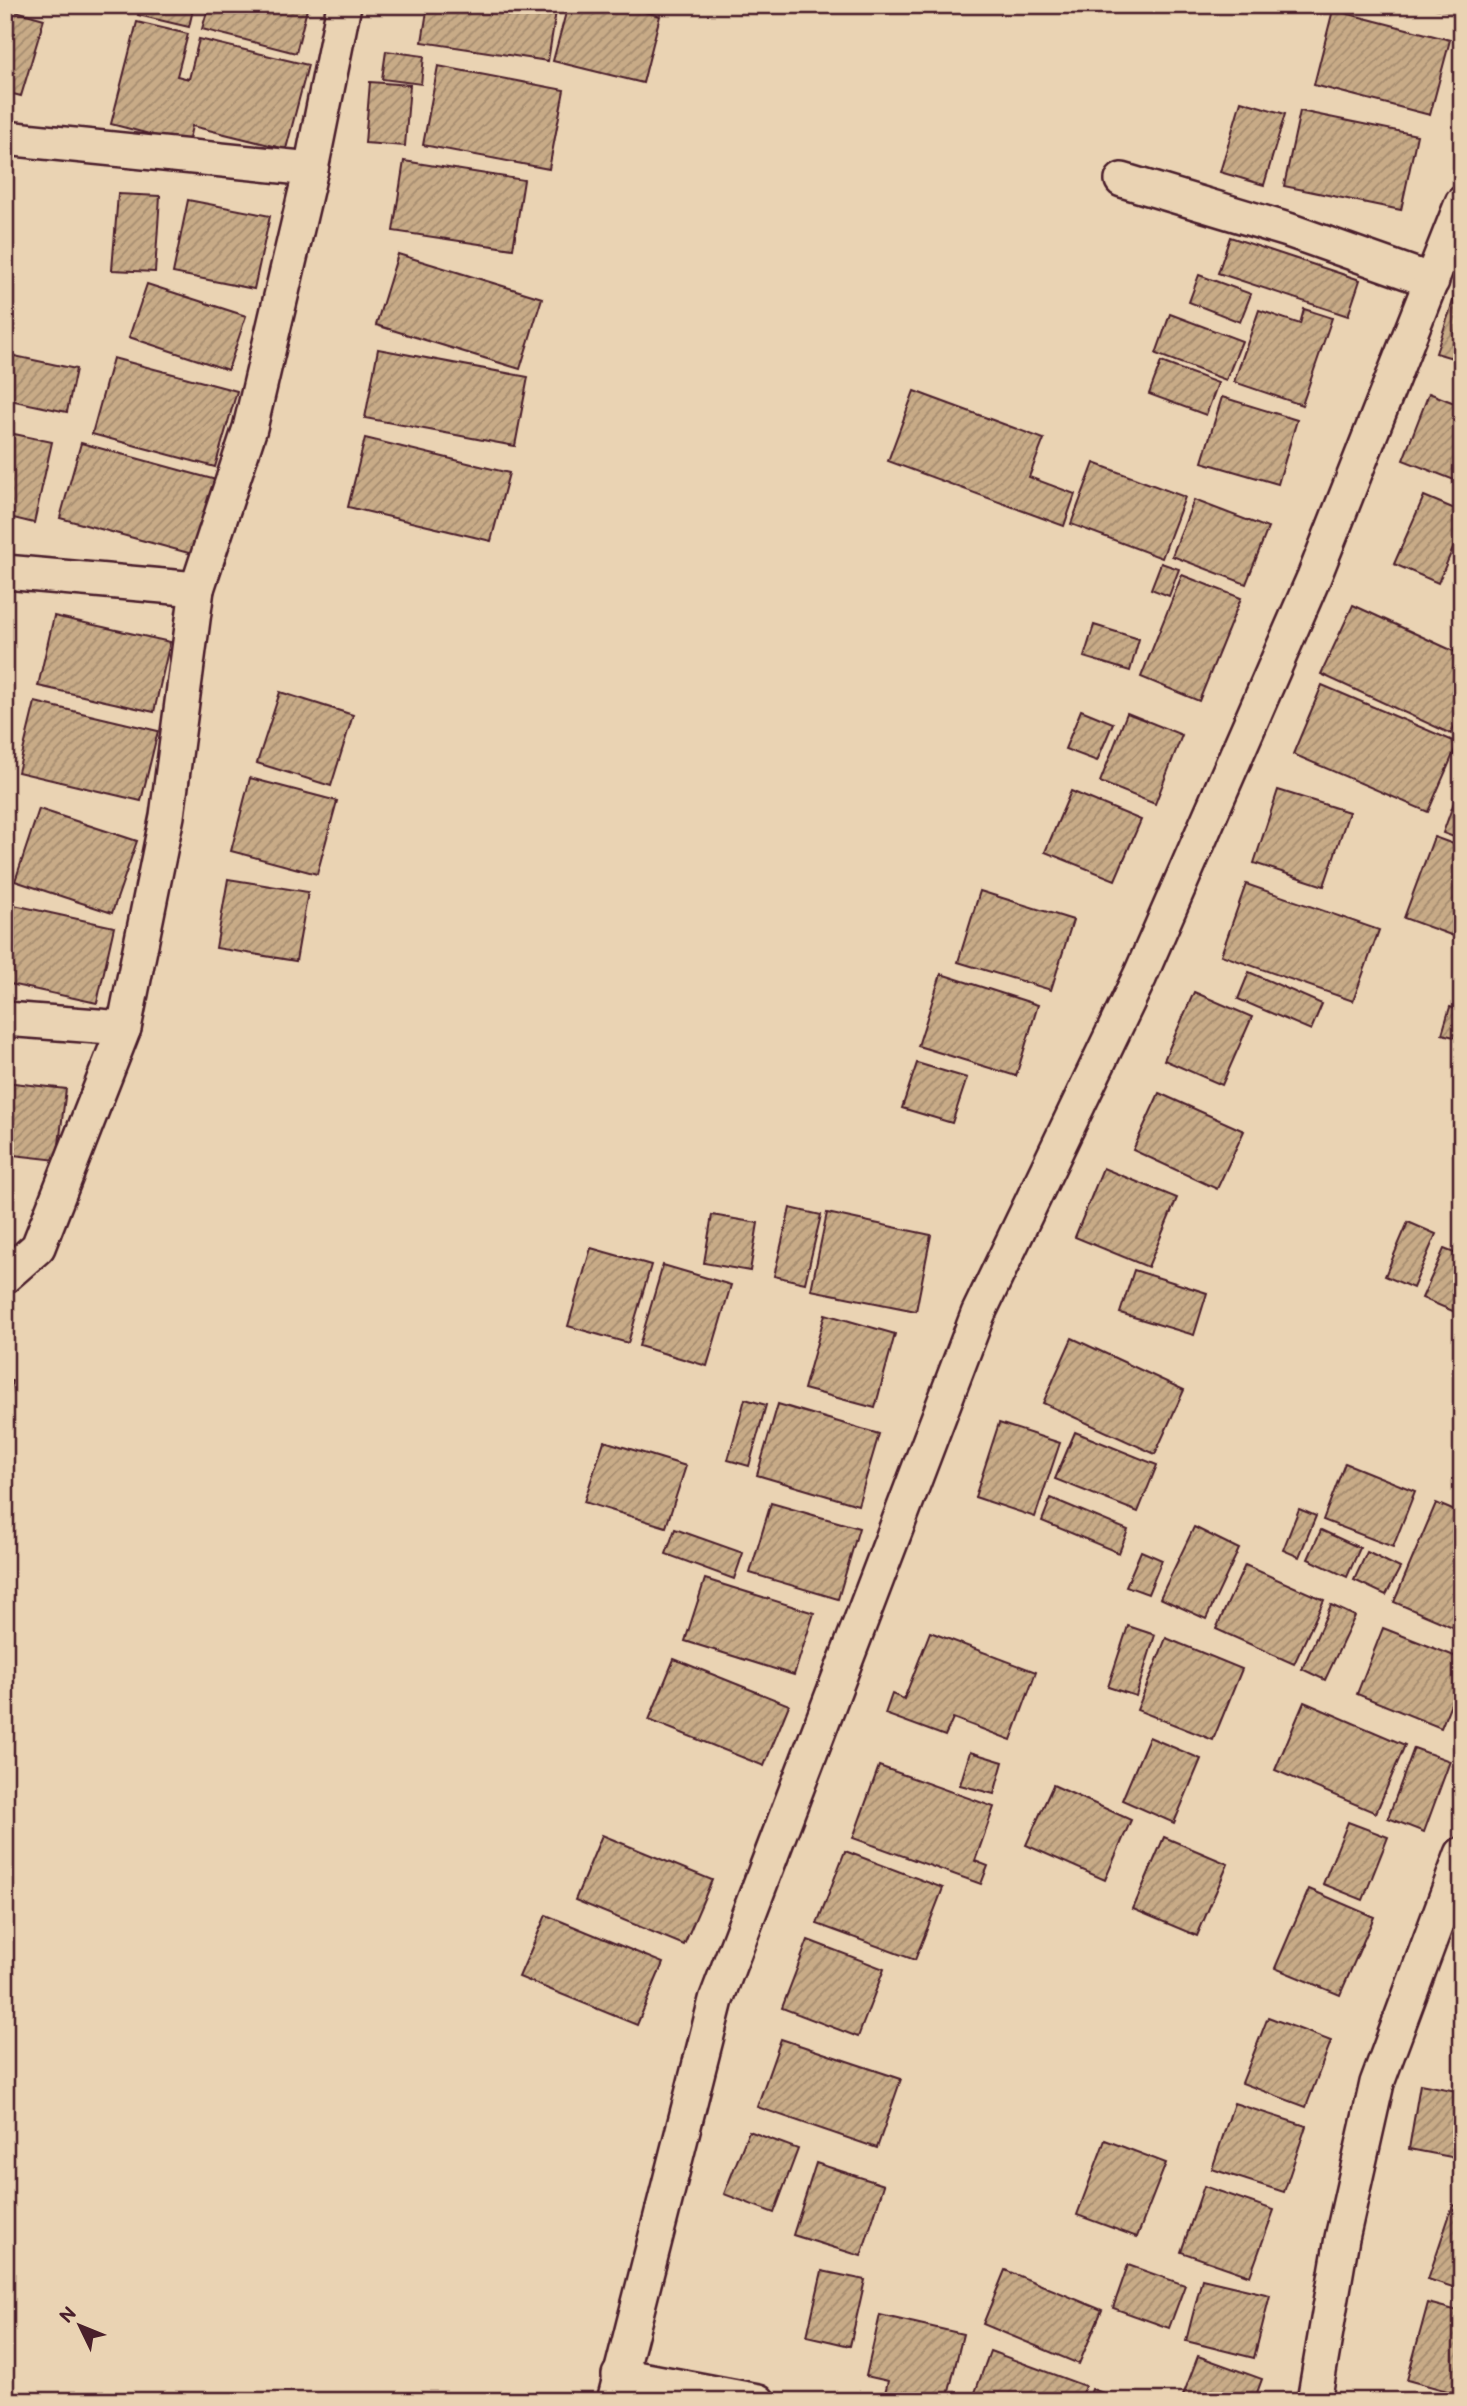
<svg xmlns="http://www.w3.org/2000/svg" width="1467" height="2406" font-family="'Balsamiq Sans',sans-serif">
<defs>
<pattern id="building-hatch" width="6" height="6" patternUnits="userSpaceOnUse" patternTransform="scale(1.75)"><rect width="6" height="6" fill="#c8ab87"/><path d="M-1 1l2-2M0 6l6-6M5 7l2-2" fill="none" stroke="#a48b6f"/></pattern>
</defs>
<rect width="100%" height="100%" fill="#ead3b3"/>
<filter id="ink" filterUnits="userSpaceOnUse"><feTurbulence type="fractalNoise" baseFrequency=".0143" numOctaves="2"/><feDisplacementMap in="SourceGraphic" scale="14" xChannelSelector="R" yChannelSelector="G"/><feConvolveMatrix kernelMatrix="1 2 1 2 8 2 1 2 1" color-interpolation-filters="sRGB"/></filter>
<g filter="url(#ink)">
<g fill="url(#building-hatch)" stroke="#4a1f2b" stroke-width="2">
<polygon points="141,5 194,5 189,27 138,15"/>
<polygon points="209,5 308,5 296,53 202,29"/>
<polygon points="428,5 557,5 548,61 422,42"/>
<polygon points="568,5 618,5 660,16 643,83 553,61"/>
<polygon points="1418,5 1462,5 1462,13"/>
<polygon points="5,8 44,19 21,96 5,92"/>
<polygon points="1333,10 1450,40 1430,115 1314,85"/>
<polygon points="137,22 188,34 177,76 189,79 199,39 308,65 286,149 192,126 188,144 111,124"/>
<polygon points="386,51 424,56 421,84 382,79"/>
<polygon points="438,66 564,90 549,169 423,145"/>
<polygon points="370,82 410,85 405,146 365,143"/>
<polygon points="1241,101 1285,114 1264,185 1220,172"/>
<polygon points="1300,111 1417,135 1401,210 1284,186"/>
<polygon points="404,161 524,180 513,249 393,231"/>
<polygon points="118,194 160,196 155,272 112,270"/>
<polygon points="188,200 270,216 254,289 173,273"/>
<polygon points="1230,237 1360,280 1348,316 1218,273"/>
<polygon points="398,254 542,298 520,369 376,325"/>
<polygon points="1199,275 1251,294 1240,322 1189,302"/>
<polygon points="147,284 246,316 228,370 129,337"/>
<polygon points="1458,286 1462,287 1462,361 1436,353"/>
<polygon points="1304,309 1332,318 1302,405 1234,382 1259,310 1300,324"/>
<polygon points="1170,314 1242,341 1226,380 1156,354"/>
<polygon points="378,349 528,377 515,446 365,418"/>
<polygon points="5,354 76,369 67,412 5,399"/>
<polygon points="113,358 237,391 215,467 92,434"/>
<polygon points="1161,362 1218,383 1206,415 1149,394"/>
<polygon points="914,391 1044,439 1029,477 1075,494 1064,526 888,461"/>
<polygon points="1429,393 1462,406 1462,483 1403,460"/>
<polygon points="1222,397 1297,420 1278,484 1202,462"/>
<polygon points="5,432 52,442 34,523 5,516"/>
<polygon points="365,438 509,473 491,541 348,507"/>
<polygon points="81,443 216,480 196,555 60,518"/>
<polygon points="1094,463 1185,497 1162,558 1071,524"/>
<polygon points="1424,496 1462,512 1462,528 1438,583 1394,564"/>
<polygon points="1194,500 1268,528 1246,584 1172,556"/>
<polygon points="1161,563 1179,569 1169,596 1151,589"/>
<polygon points="1182,575 1241,598 1199,701 1141,677"/>
<polygon points="1353,605 1462,655 1462,710 1451,734 1321,674"/>
<polygon points="54,616 170,642 154,712 38,686"/>
<polygon points="1094,625 1139,639 1130,671 1084,657"/>
<polygon points="1322,685 1458,743 1428,812 1293,754"/>
<polygon points="280,692 353,715 331,786 257,763"/>
<polygon points="35,702 158,731 141,801 18,772"/>
<polygon points="1081,710 1113,723 1097,761 1065,749"/>
<polygon points="1127,713 1182,735 1155,804 1100,782"/>
<polygon points="250,778 337,801 317,874 231,851"/>
<polygon points="1462,780 1462,840 1443,833"/>
<polygon points="1278,790 1349,812 1324,886 1254,863"/>
<polygon points="1071,791 1141,820 1115,880 1045,852"/>
<polygon points="39,809 137,841 112,913 15,881"/>
<polygon points="1434,837 1462,847 1462,939 1404,918"/>
<polygon points="228,879 308,892 296,961 216,948"/>
<polygon points="1246,884 1379,930 1353,1001 1221,955"/>
<polygon points="980,891 1073,920 1051,990 958,962"/>
<polygon points="5,903 114,927 97,1003 5,983"/>
<polygon points="1249,972 1322,1004 1311,1030 1238,999"/>
<polygon points="941,974 1038,1005 1016,1076 918,1046"/>
<polygon points="1194,992 1252,1017 1222,1085 1164,1060"/>
<polygon points="1450,1007 1462,1011 1462,1039 1442,1034"/>
<polygon points="917,1063 967,1078 952,1123 902,1108"/>
<polygon points="5,1082 66,1089 57,1160 5,1154"/>
<polygon points="1159,1093 1244,1131 1217,1189 1133,1150"/>
<polygon points="1103,1168 1177,1198 1148,1267 1075,1237"/>
<polygon points="790,1208 821,1215 805,1283 774,1276"/>
<polygon points="827,1213 931,1235 916,1311 811,1290"/>
<polygon points="712,1215 758,1223 750,1271 704,1263"/>
<polygon points="1408,1222 1436,1234 1413,1288 1385,1276"/>
<polygon points="591,1248 651,1265 628,1343 568,1326"/>
<polygon points="1444,1249 1462,1256 1462,1315 1422,1298"/>
<polygon points="663,1265 731,1285 707,1366 639,1346"/>
<polygon points="1134,1270 1207,1293 1194,1335 1120,1313"/>
<polygon points="825,1314 895,1334 875,1408 804,1389"/>
<polygon points="1072,1338 1184,1390 1155,1454 1043,1403"/>
<polygon points="5,1380 12,1381 5,1435"/>
<polygon points="745,1399 766,1405 749,1466 728,1460"/>
<polygon points="778,1404 879,1434 858,1505 757,1475"/>
<polygon points="999,1423 1060,1443 1035,1517 975,1497"/>
<polygon points="1075,1432 1157,1465 1138,1512 1055,1479"/>
<polygon points="604,1441 686,1466 666,1527 584,1502"/>
<polygon points="1345,1463 1415,1491 1393,1547 1323,1520"/>
<polygon points="1051,1498 1128,1530 1119,1553 1042,1521"/>
<polygon points="771,1503 859,1528 838,1599 750,1573"/>
<polygon points="1436,1503 1462,1514 1462,1631 1394,1602"/>
<polygon points="1299,1509 1316,1516 1299,1557 1283,1550"/>
<polygon points="1194,1527 1239,1549 1206,1619 1160,1598"/>
<polygon points="675,1529 743,1553 734,1579 666,1554"/>
<polygon points="1321,1530 1360,1548 1347,1577 1308,1559"/>
<polygon points="1141,1551 1162,1560 1148,1594 1126,1586"/>
<polygon points="1367,1552 1400,1568 1386,1595 1354,1580"/>
<polygon points="1245,1565 1324,1600 1294,1664 1216,1629"/>
<polygon points="705,1579 814,1613 794,1675 685,1641"/>
<polygon points="1331,1605 1355,1616 1325,1680 1302,1669"/>
<polygon points="1128,1626 1155,1635 1136,1696 1108,1687"/>
<polygon points="1383,1628 1462,1659 1462,1699 1454,1696 1441,1728 1357,1694"/>
<polygon points="930,1632 1036,1672 1011,1740 953,1718 945,1736 885,1714 892,1694 904,1699"/>
<polygon points="1166,1638 1242,1669 1213,1740 1137,1710"/>
<polygon points="674,1659 789,1705 764,1766 649,1720"/>
<polygon points="1304,1702 1405,1745 1376,1813 1275,1770"/>
<polygon points="1149,1737 1201,1759 1174,1823 1122,1800"/>
<polygon points="1414,1748 1450,1761 1424,1832 1388,1818"/>
<polygon points="970,1752 1003,1762 994,1794 960,1785"/>
<polygon points="879,1766 994,1807 975,1861 988,1866 981,1884 853,1838"/>
<polygon points="1053,1785 1131,1820 1105,1880 1026,1845"/>
<polygon points="1348,1822 1388,1837 1363,1900 1323,1884"/>
<polygon points="602,1835 712,1880 684,1945 575,1900"/>
<polygon points="1164,1837 1228,1864 1197,1936 1133,1909"/>
<polygon points="845,1851 943,1888 915,1960 817,1924"/>
<polygon points="1309,1889 1374,1917 1340,1995 1275,1968"/>
<polygon points="1462,1898 1462,1921 1454,1918"/>
<polygon points="546,1915 663,1963 637,2025 519,1977"/>
<polygon points="808,1940 884,1969 858,2037 782,2008"/>
<polygon points="1268,2017 1331,2041 1306,2107 1242,2083"/>
<polygon points="781,2039 901,2079 877,2148 757,2107"/>
<polygon points="1420,2084 1462,2092 1462,2159 1409,2149"/>
<polygon points="1234,2103 1306,2126 1284,2192 1212,2169"/>
<polygon points="749,2131 798,2149 774,2213 724,2194"/>
<polygon points="1105,2140 1166,2163 1137,2237 1077,2215"/>
<polygon points="816,2163 884,2185 861,2256 793,2235"/>
<polygon points="1204,2186 1274,2210 1250,2276 1181,2252"/>
<polygon points="1453,2205 1462,2208 1462,2290 1428,2279"/>
<polygon points="1128,2265 1185,2285 1169,2328 1113,2308"/>
<polygon points="1005,2270 1102,2310 1079,2364 983,2324"/>
<polygon points="822,2271 865,2280 850,2346 807,2336"/>
<polygon points="1202,2279 1270,2295 1254,2358 1186,2341"/>
<polygon points="1428,2303 1462,2312 1462,2395 1407,2380"/>
<polygon points="880,2315 963,2334 947,2400 932,2396 931,2401 883,2401 888,2381 866,2376"/>
<polygon points="990,2351 1085,2386 1079,2401 972,2401"/>
<polygon points="1198,2356 1262,2379 1254,2401 1181,2401"/>
<polygon points="1092,2389 1126,2401 1088,2401"/>
</g>
<g fill="none" stroke-linecap="round" stroke-linejoin="round">
<g stroke="#4a1f2b" stroke-width="38">
<g id="street">
<polyline points="5,138 311,169"/>
<polyline points="1122,180 1288,230 1432,281"/>
<polyline points="5,572 197,589"/>
<polyline points="5,1019 124,1028"/>
<polyline points="5,1276 38,1247 124,1028 167,816 197,589 250,428 311,169 344,5"/>
<polyline points="619,2375 758,2401"/>
<polyline points="614,2401 716,2000 978,1314 1140,976 1314,577 1462,203"/>
<polyline points="1314,2401 1342,2238 1377,2083 1462,1854"/>
</g>
</g>
<use href="#street" stroke="#ead3b3" stroke-width="33"/>
</g>
</g>
<rect width="1467" height="2406" fill="none" stroke="#ead3b3" stroke-width="28"/>
<rect x="14" y="14" width="1439" height="2378" fill="none" stroke="#4a1f2b" stroke-width="2.5" filter="url(#ink)"/>
<g transform="translate(80 2326) rotate(313)" stroke="#ead3b3" stroke-width="5" paint-order="stroke">
<path d="M0-5L12 26L0 18L-12 26Z" fill="#4a1f2b"/>
<text y="-10" font-size="19" font-weight="bold" text-anchor="middle" fill="#4a1f2b">N</text>
</g>
</svg>
